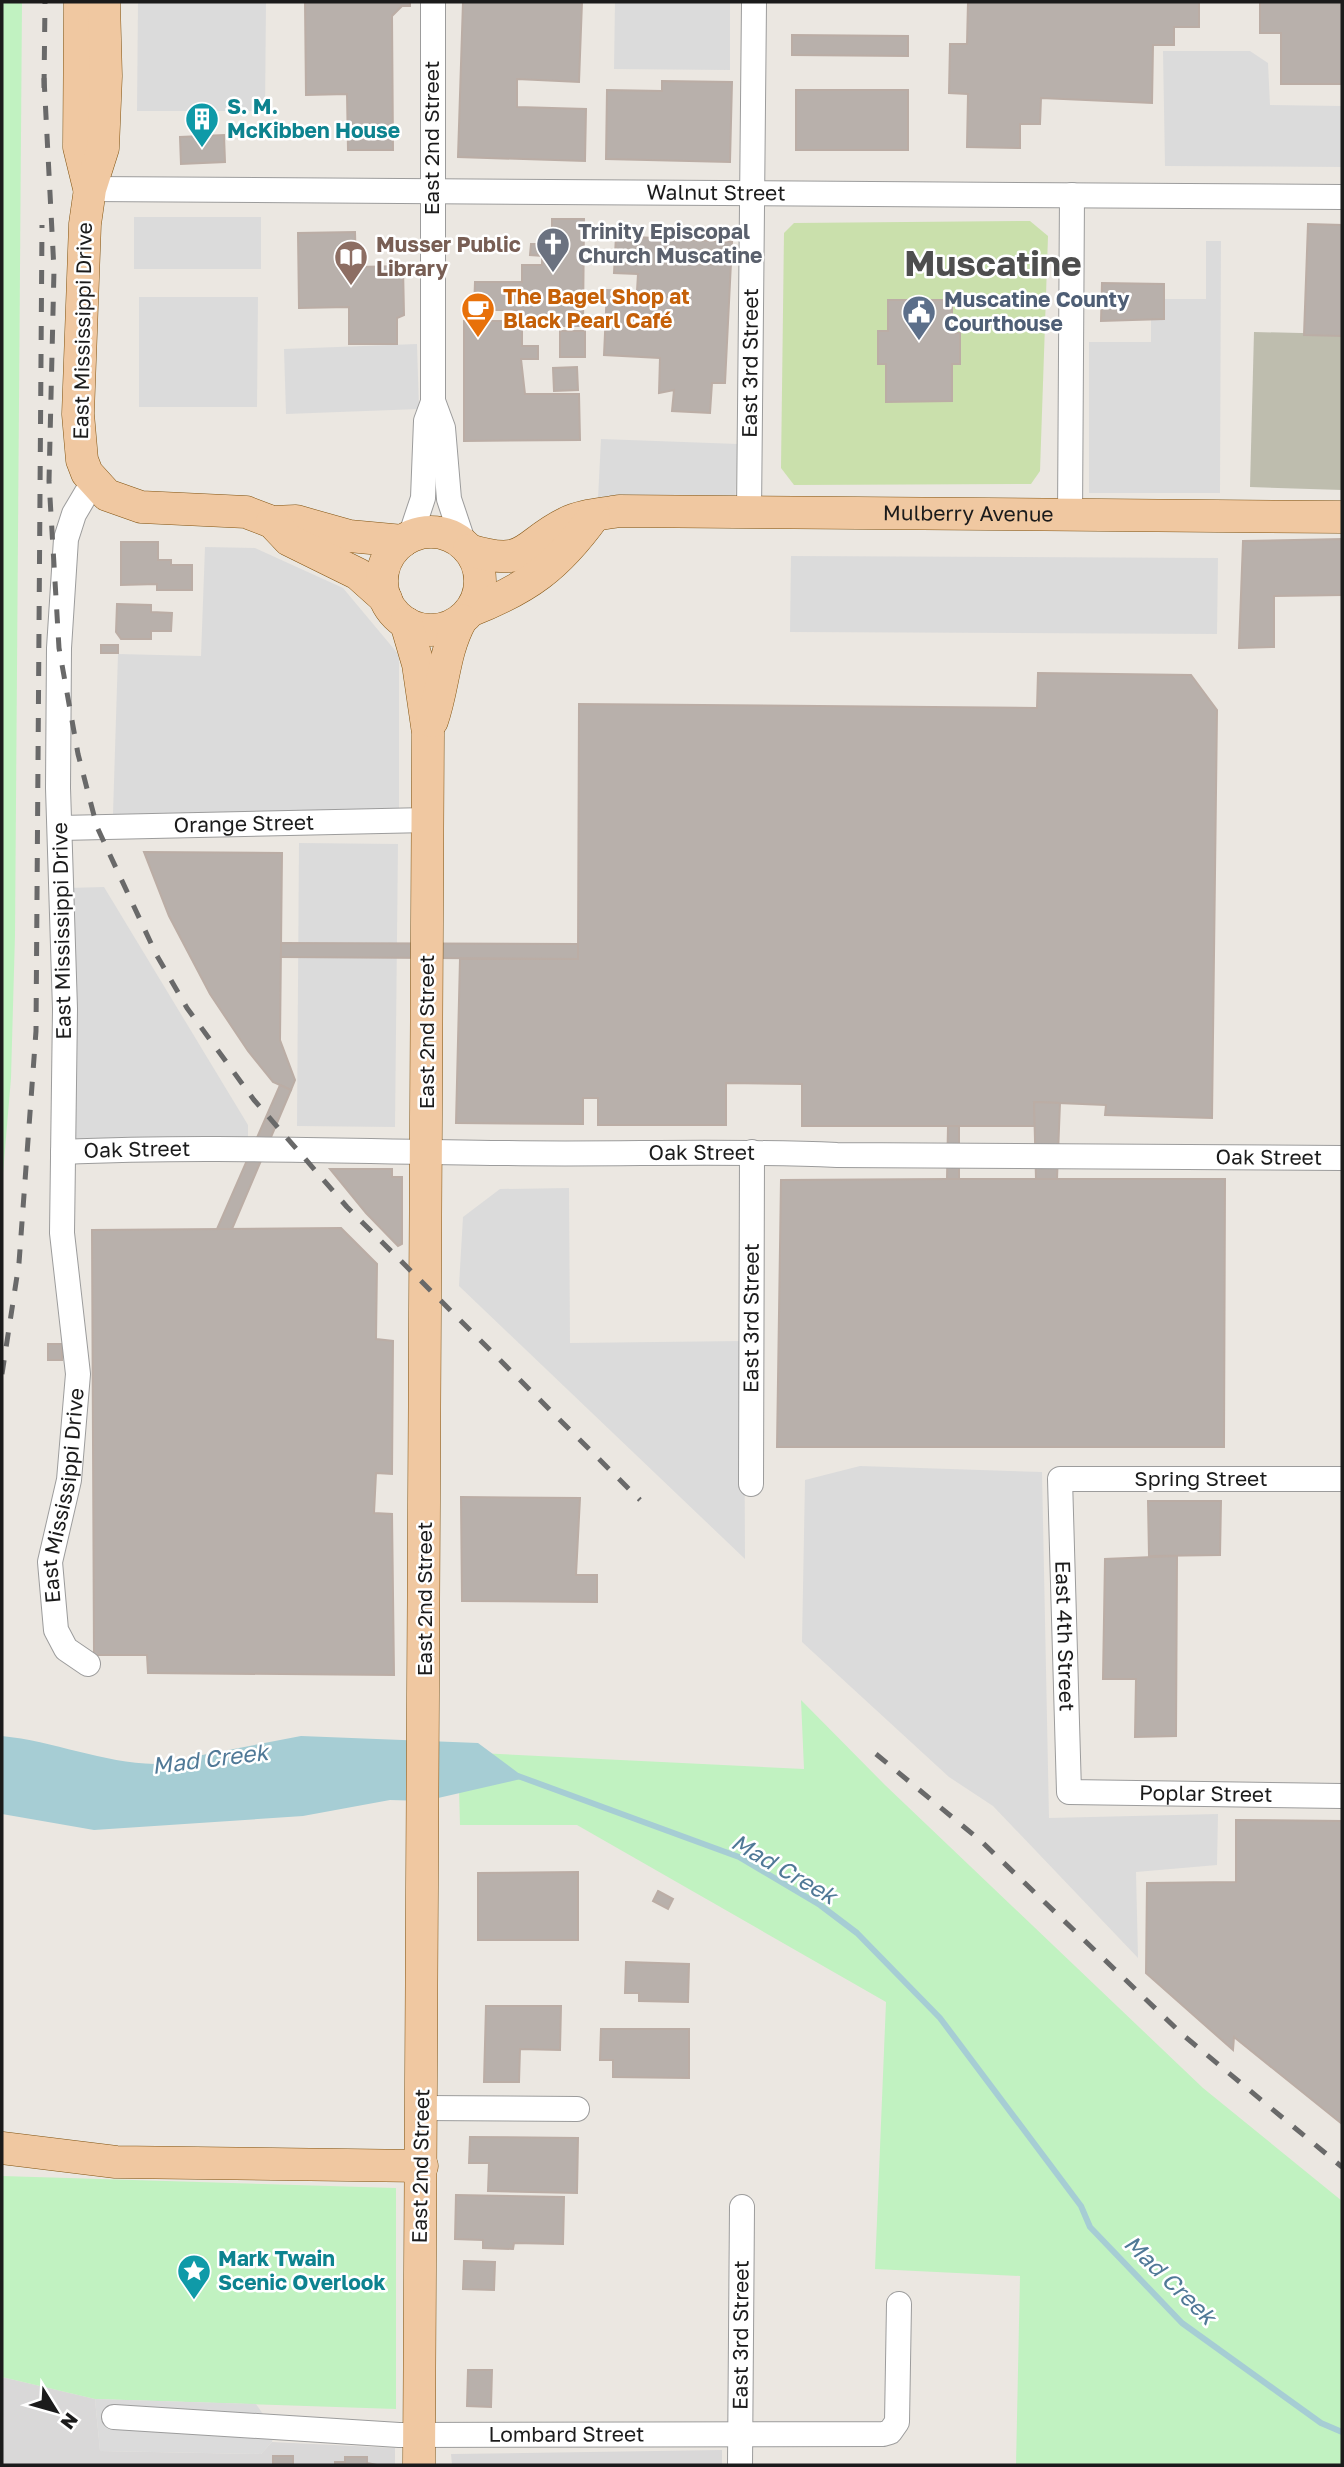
<svg xmlns="http://www.w3.org/2000/svg" width="1344" height="2467" font-family="'Golos Text',sans-serif">
<rect width="100%" height="100%" fill="#ebe7e1"/>
<g fill="#d9d8d8">
<polygon points="2,2377 95,2399 100,2451 261,2454 272,2442 395,2448 395,2465 2,2465"/>
<polygon points="722,2450 722,2465 452,2465 451,2454"/>
</g>
<polygon fill="#bebdae" points="1254,332 1342,334 1342,490 1250,487"/>
<polygon fill="#cae0ac" points="1030,221 1048,236 1040,471 1031,484 794,485 781,468 784,233 794,223"/>
<g fill="#c1f2c1">
<polygon points="2,2 22,2 15,935 11,1078 2,1185"/>
<polygon points="801,1700 885,1785 1203,2088 1342,2201 1342,2465 1016,2465 1020,2276 875,2269 886,2002 577,1825 460,1825 458,1752 804,1769"/>
<polygon points="2,2176 396,2188 396,2409 95,2399 2,2377"/>
</g>
<g fill="#dbdbdb">
<polygon points="138,2 266,2 265,111 137,111"/>
<polygon points="615,2 730,2 730,70 614,69"/>
<polygon points="1163,51 1250,51 1268,63 1270,105 1342,106 1342,167 1165,166"/>
<rect x="134" y="217" width="127" height="52"/>
<polygon points="1206,241 1221,241 1220,493 1089,493 1089,342 1151,342 1151,319 1164,299 1206,299"/>
<polygon points="139,297 258,297 257,407 139,407"/>
<polygon points="417,344 419,409 286,414 284,349"/>
<polygon points="601,439 738,444 735,504 598,499"/>
<polygon points="205,547 255,548 343,588 399,655 399,816 387,822 113,814 118,654 201,656"/>
<polygon points="791,556 1218,558 1217,634 790,632"/>
<polygon points="299,843 398,844 395,1127 297,1126"/>
<polygon points="104,887 248,1125 248,1139 72,1144 67,888"/>
<polygon points="569,1188 570,1343 744,1341 745,1559 459,1286 463,1217 500,1189"/>
<polygon points="860,1466 1042,1472 1049,1818 1218,1814 1217,1865 1136,1872 1138,1958 993,1806 949,1777 802,1642 805,1480"/>
<polygon points="95,2399 256,2404 265,2417 276,2422 272,2442 261,2454 100,2451"/>
</g>
<path fill="#a6cdd4" d="M 2,1736 C 53,1741 103,1763 155,1764 L 301,1736 L 478,1743 L 525,1778 L 425,1801 L 390,1800 L 303,1816 L 94,1830 L 2,1814 Z"/>
<g fill="none" stroke-linecap="round" stroke-linejoin="round">
<polyline stroke="#a6cdd4" stroke-width="6" points="518,1776 739,1857 820,1905 857,1933 940,2018 1081,2206 1090,2227 1182,2323 1321,2423 1342,2432"/>
</g>
<g fill="#b8b0ab" stroke="#bbada5" stroke-width="2">
<polygon points="305,2 410,2 410,6 402,6 392,16 393,150 348,150 347,94 306,95"/>
<polygon points="463,2 582,2 579,82 517,79 517,107 586,109 585,161 458,157"/>
<polygon points="968,2 1199,2 1199,27 1174,27 1174,45 1153,45 1152,103 1041,98 1040,124 1020,124 1020,148 967,147 968,94 949,93 950,44 967,44"/>
<polygon points="1260,2 1342,2 1342,84 1281,84 1281,33 1260,33"/>
<polygon points="792,35 908,36 908,56 792,55"/>
<polygon points="662,81 732,82 730,162 606,159 607,90 662,91"/>
<rect x="796" y="90" width="112" height="60"/>
<polygon points="224,135 225,162 181,164 180,137"/>
<polygon points="552,219 584,219 583,326 522,326 522,310 474,310 475,282 522,282 522,265 542,265 543,232 552,232"/>
<polygon points="1308,224 1342,225 1342,336 1304,335"/>
<polygon points="355,232 356,267 403,266 404,315 397,318 397,344 349,344 349,307 299,308 298,233"/>
<polygon points="616,236 732,242 725,383 712,383 710,413 672,411 674,390 659,393 660,358 604,355 607,290 637,291 638,274 614,273"/>
<polygon points="531,244 543,244 543,256 530,255"/>
<polygon points="1102,283 1164,284 1164,319 1101,321"/>
<polygon points="888,300 952,300 952,333 960,333 960,364 952,364 952,401 886,402 886,364 878,364 878,331 888,331"/>
<polygon points="464,321 517,321 517,328 522,328 522,346 538,346 538,359 521,359 525,394 579,394 580,440 464,441"/>
<rect x="560" y="331" width="25" height="26"/>
<polygon points="577,367 578,390 554,391 553,368"/>
<polygon points="1342,539 1342,595 1274,596 1274,647 1239,648 1243,541"/>
<polygon points="121,542 158,542 158,560 171,560 171,565 192,565 192,590 157,590 157,584 121,585"/>
<polygon points="117,604 151,605 151,612 172,613 171,631 151,631 151,639 121,639 116,632"/>
<rect x="101" y="645" width="17" height="8"/>
<polygon points="1038,673 1191,675 1217,710 1212,1118 1105,1115 1106,1105 1034,1102 1035,1126 802,1126 802,1084 726,1083 726,1125 598,1125 598,1098 583,1098 583,1124 456,1123 460,959 578,959 579,704 1037,708"/>
<polygon points="144,852 282,853 280,1040 295,1080 291,1090 273,1082 248,1051 210,994 169,916"/>
<polygon points="281,943 578,944 578,959 281,957"/>
<polygon points="280,1085 291,1090 232,1229 217,1229"/>
<polygon points="1034,1102 1060,1103 1057,1179 1036,1179"/>
<polygon points="948,1126 959,1126 959,1179 947,1179"/>
<polygon points="330,1169 392,1169 392,1177 402,1177 402,1244 398,1246 366,1213"/>
<polygon points="947,1179 1225,1179 1224,1447 777,1447 781,1180"/>
<polygon points="341,1228 377,1264 376,1339 393,1341 392,1474 376,1473 374,1513 392,1514 394,1675 148,1673 147,1655 94,1655 92,1230"/>
<rect x="48" y="1344" width="14" height="16"/>
<polygon points="461,1497 580,1498 576,1575 597,1575 597,1602 462,1601"/>
<polygon points="1148,1501 1221,1501 1220,1555 1149,1556"/>
<polygon points="1177,1556 1176,1736 1135,1737 1136,1679 1103,1679 1105,1559"/>
<polygon points="1236,1820 1342,1821 1342,2124 1234,2037 1233,2050 1146,1973 1147,1883 1236,1882"/>
<polygon points="578,1872 578,1940 478,1940 478,1873"/>
<polygon points="658,1891 673,1899 668,1909 653,1901"/>
<polygon points="626,1962 689,1964 688,2002 639,2001 639,1993 625,1993"/>
<polygon points="486,2006 561,2006 560,2050 520,2049 519,2082 484,2082"/>
<polygon points="601,2029 689,2029 689,2078 613,2077 613,2060 600,2060"/>
<polygon points="470,2137 578,2138 577,2193 488,2191 489,2163 469,2163"/>
<polygon points="456,2195 564,2197 563,2244 514,2243 513,2249 483,2248 483,2240 455,2239"/>
<polygon points="464,2261 495,2262 494,2290 463,2289"/>
<polygon points="468,2370 492,2370 491,2407 467,2406"/>
<rect x="273" y="2456" width="20" height="9"/>
<polygon points="345,2457 367,2457 367,2463 377,2465 335,2465 335,2462 345,2462"/>
</g>
<g fill="none" stroke-linecap="round" stroke-linejoin="round">
<g stroke="#9c9c9c" stroke-width="26">
<g id="minor">
<polyline points="433,2 433,401 443,428 449,499 464,544"/>
<path id="s1" d="M 90,189 L 1342,197"/>
<path id="s2" d="M 749,513 L 754,2"/>
<polyline points="1070,516 1072,195"/>
<polyline points="410,537 423,498 426,421 433,402"/>
<path id="s3" d="M 60,828 L 428,820"/>
<path id="s4" d="M 63,1152 C 209,1145 356,1152 503,1153 C 615,1155 726,1150 837,1155 L 1342,1158"/>
<path id="s5" d="M 1342,1479 L 1060,1479 L 1069,1792 L 1342,1796"/>
<path id="s6" d="M 751,1484 L 752,1152"/>
<path id="s7" d="M 88,1664 L 66,1649 L 56,1630 L 50,1562 L 69,1480 L 78,1374 L 62,1233 L 65,1009 L 58,788 L 59,648 L 66,539 L 74,514 L 93,482"/>
<polyline points="422,2108 577,2109"/>
<path id="s8" d="M 114,2417 L 399,2435 L 883,2434 L 890,2432 L 897,2422 L 899,2304"/>
<path id="s9" d="M 740,2465 L 742,2207"/>
</g>
</g>
<g stroke="#815310" stroke-width="33">
<g id="major">
<polyline points="80,2 79,147 89,188"/>
<polyline points="104,2 106,76 103,148 90,189 85,224 78,414 82,460 87,473 107,495 141,507 246,512 272,522 296,521 349,536 403,541"/>
<polyline points="272,522 289,540 358,574 386,599"/>
<circle cx="431" cy="581" r="49"/>
<path id="s10" d="M 469,550 C 529,568 521,545 566,523 C 581,515 603,514 619,511 L 1342,517"/>
<path d="M 470,611 C 528,588 557,567 594,516"/>
<polyline points="406,623 418,664 428,733 419,2465"/>
<path d="M 432,721 C 444,687 443,653 461,620"/>
<polyline points="2,2148 116,2162 422,2166"/>
</g>
</g>
<use href="#minor" stroke="#fff" stroke-width="24"/>
<use href="#major" stroke="#f0c8a1" stroke-width="32"/>
<g stroke="#696969" stroke-width="5" stroke-dasharray="14 14" stroke-linecap="butt">
<polyline points="44,78 54,270 49,481 59,648 78,754 97,827 156,954 187,1008 254,1100 347,1207 640,1500"/>
<polyline points="44,88 45,2"/>
<polyline points="2,1374 19,1263 36,1031 42,225"/>
<polyline points="876,1754 981,1841 1183,2035 1342,2167"/>
</g>
</g>
<defs>
<g id="building-pin" transform="scale(1.75)"><path d="M0 17L-7.5 6A9.5 9.5 0 1 1 7.5 6Z" fill="#0f9aa8" stroke="#fff"/><path d="M-4-6H4V6H1V3H-1V6H-4ZM-2.5-4.3h1.7v1.8h-1.7ZM.8-4.3h1.7v1.8H.8ZM-2.5-1h1.7V.8h-1.7ZM.8-1h1.7V.8H.8Z" fill="#fff"/></g>
<g id="church-pin" transform="scale(1.75)"><path d="M0 17L-7.5 6A9.5 9.5 0 1 1 7.5 6Z" fill="#6b7280" stroke="#fff"/><path d="M-1.2-6h2.4v3.5h3.3v2.4h-3.3V6h-2.4V-.1h-3.3v-2.4h3.3Z" fill="#fff"/></g>
<g id="library-pin" transform="scale(1.75)"><path d="M0 17L-7.5 6A9.5 9.5 0 1 1 7.5 6Z" fill="#8d6e63" stroke="#fff"/><path d="M-6-4Q-3-5.5-.7-3.5V5Q-3 3-6 4ZM6-4Q3-5.5 .7-3.5V5Q3 3 6 4Z" fill="#fff"/></g>
<g id="cafe-pin" transform="scale(1.75)"><path d="M0 17L-7.5 6A9.5 9.5 0 1 1 7.5 6Z" fill="#e8710a" stroke="#fff"/><path d="M-5.5-4.5H6V0H3Q3 3.5 0 3.5H-2.5Q-5.5 3.5-5.5 0ZM3-3.2v2h1.7v-2ZM-6 4.5H4V6H-6Z" fill="#fff"/></g>
<g id="civic-pin" transform="scale(1.75)"><path d="M0 17L-7.5 6A9.5 9.5 0 1 1 7.5 6Z" fill="#5c6f8a" stroke="#fff"/><path d="M-.6-6.5H3V-4.5H.6V-3L4-1V1h2V6H-6V1h2V-1L-.6-3ZM-1.2 2.5V6h2.4V2.5Z" fill="#fff"/></g>
<g id="sight-pin" transform="scale(1.75)"><path d="M0 17L-7.5 6A9.5 9.5 0 1 1 7.5 6Z" fill="#0f9aa8" stroke="#fff"/><path d="M0-6L1.8-2.2L6-1.7L2.9 1.2L3.7 5.4L0 3.3L-3.7 5.4L-2.9 1.2L-6-1.7L-1.8-2.2Z" fill="#fff"/></g>
</defs>
<g fill-rule="evenodd">
<use href="#building-pin" x="202" y="119"/>
<use href="#church-pin" x="553" y="244"/>
<use href="#library-pin" x="351" y="257"/>
<use href="#cafe-pin" x="478" y="309"/>
<use href="#civic-pin" x="919" y="312"/>
<use href="#sight-pin" x="194" y="2271"/>
</g>
<g text-anchor="middle" stroke-width="5" stroke-linejoin="round" paint-order="stroke">
<g font-size="21" font-weight="bold" fill="#0d838f" stroke="#fff" text-anchor="start">
<text x="227" y="114">S. M.<tspan x="227" dy="24">McKibben House</tspan></text>
<text x="218" y="2266">Mark Twain<tspan x="218" dy="24">Scenic Overlook</tspan></text>
</g>
<g font-size="21" fill="#1b1b1b" stroke="#fff">
<text transform="translate(432 138) rotate(-90)" y="7">East 2nd Street</text>
<text dy="7" stroke="none"><textPath href="#s1" startOffset="626">Walnut Street</textPath></text>
<text transform="translate(83 331) rotate(-89)" y="7">East Mississippi Drive</text>
<text dy="7" stroke="none"><textPath href="#s2" startOffset="150">East 3rd Street</textPath></text>
<text dy="7" stroke="none"><textPath href="#s10" startOffset="511">Mulberry Avenue</textPath></text>
<text dy="7" stroke="none"><textPath href="#s3" startOffset="184">Orange Street</textPath></text>
<text transform="translate(62 931) rotate(-91)" y="7">East Mississippi Drive</text>
<text transform="translate(427 1032) rotate(-90)" y="7">East 2nd Street</text>
<text dy="7" stroke="none"><textPath href="#s4" startOffset="74">Oak Street</textPath></text>
<text dy="7" stroke="none"><textPath href="#s4" startOffset="639">Oak Street</textPath></text>
<text dy="7" stroke="none"><textPath href="#s4" startOffset="1206">Oak Street</textPath></text>
<text dy="7" stroke="none"><textPath href="#s6" startOffset="166">East 3rd Street</textPath></text>
<text x="1201" y="1486">Spring Street</text>
<text dy="7" stroke="none"><textPath href="#s7" startOffset="184">East Mississippi Drive</textPath></text>
<text transform="translate(425 1599) rotate(-90)" y="7">East 2nd Street</text>
<text dy="7" stroke="none"><textPath href="#s5" startOffset="439">East 4th Street</textPath></text>
<text dy="7" stroke="none"><textPath href="#s5" startOffset="732">Poplar Street</textPath></text>
<text transform="translate(421 2166) rotate(-89)" y="7">East 2nd Street</text>
<text dy="7" stroke="none"><textPath href="#s9" startOffset="130">East 3rd Street</textPath></text>
<text dy="7" stroke="none"><textPath href="#s8" startOffset="453">Lombard Street</textPath></text>
</g>
<g font-size="21" font-weight="bold" fill="#5b616d" stroke="#fff" text-anchor="start">
<text x="578" y="239">Trinity Episcopal<tspan x="578" dy="24">Church Muscatine</tspan></text>
</g>
<g font-size="21" font-weight="bold" fill="#785e54" stroke="#fff" text-anchor="start">
<text x="376" y="252">Musser Public<tspan x="376" dy="24">Library</tspan></text>
</g>
<g font-size="21" font-weight="bold" fill="#c56008" stroke="#fff" text-anchor="start">
<text x="503" y="304">The Bagel Shop at<tspan x="503" dy="24">Black Pearl Café</tspan></text>
</g>
<g font-size="21" font-weight="bold" fill="#4e5e75" stroke="#fff" text-anchor="start">
<text x="944" y="307">Muscatine County<tspan x="944" dy="24">Courthouse</tspan></text>
</g>
<g font-size="23" font-style="italic" fill="#507997" stroke="#fff">
<text transform="translate(210 1759) rotate(-7)" y="8">Mad Creek</text>
<text transform="translate(784 1869) rotate(30)" y="8">Mad Creek</text>
<text transform="translate(1170 2280) rotate(44)" y="8">Mad Creek</text>
</g>
<g font-size="35" font-weight="bold" fill="#4e4e4e" stroke="#fff">
<text x="993" y="276">Muscatine</text>
</g>
</g>
<rect width="1344" height="2467" fill="none" stroke="#1b1b1b" stroke-width="7"/>
<g transform="translate(56 2411) rotate(127)" stroke="#ffffff" stroke-width="5" paint-order="stroke">
<path d="M0-5L12 26L0 18L-12 26Z" fill="#1b1b1b"/>
<text y="-10" font-size="19" font-weight="bold" text-anchor="middle" fill="#1b1b1b">N</text>
</g>
</svg>
